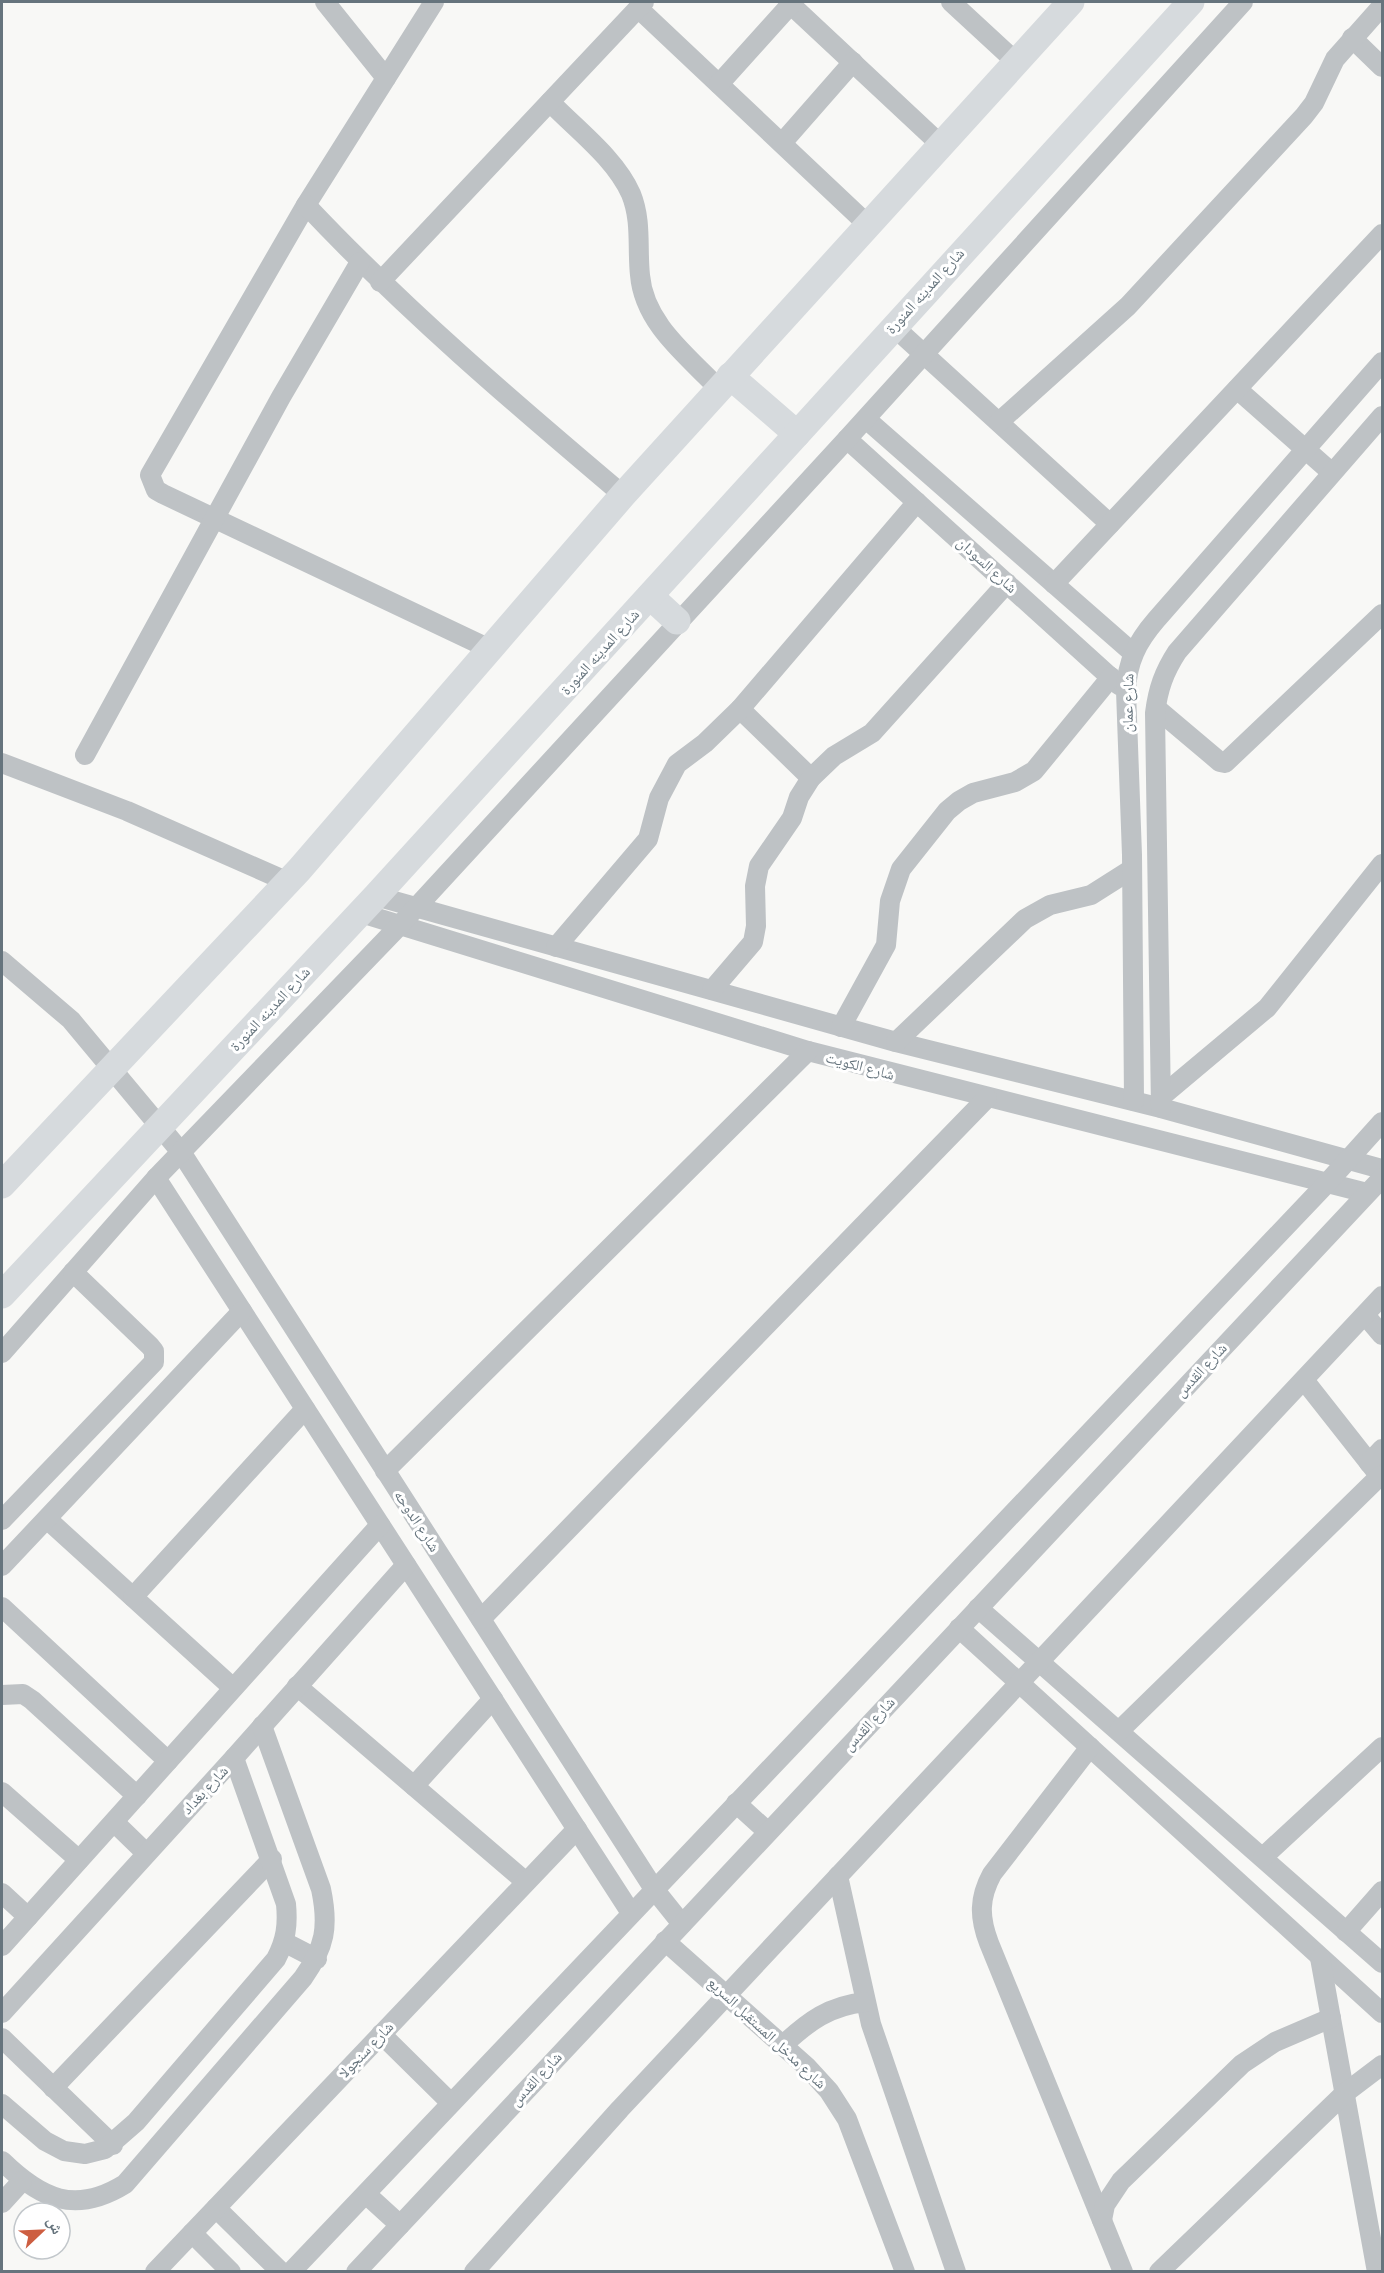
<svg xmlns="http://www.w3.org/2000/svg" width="1384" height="2273" font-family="'DM Sans','Noto Naskh Arabic',sans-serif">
<rect width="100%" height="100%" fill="#f8f8f6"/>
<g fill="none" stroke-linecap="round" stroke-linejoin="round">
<g stroke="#bec2c5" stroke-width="20">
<polyline points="325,2 386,78"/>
<polyline points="434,2 306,205 150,475 156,490 163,494 492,650"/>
<polyline points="788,2 940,144"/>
<polyline points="951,2 1016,62"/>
<polyline points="638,8 867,224"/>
<polyline points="1352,38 1382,67"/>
<polyline points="719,84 791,4"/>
<path d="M 550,102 C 577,130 615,158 631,194 C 642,221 637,248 640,275 C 644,324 688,356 719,389"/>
<polyline points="782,143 853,62"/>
<path d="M 306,205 C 405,310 513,402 623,495"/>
<polyline points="380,282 644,2"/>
<polyline points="893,326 1110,524"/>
<polyline points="1237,389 1331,472"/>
<polyline points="866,419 1133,653"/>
<polyline points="999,422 1128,306 1304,116 1314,103 1335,59 1382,6"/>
<polyline points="847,439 1119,685"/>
<polyline points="1054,584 1382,234"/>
<polyline points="1156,708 1220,762 1225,763 1382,614"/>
<polyline points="740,709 811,778"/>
<polyline points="85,755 281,397 360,262"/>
<polyline points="2,763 127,811 288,882"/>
<polyline points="376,896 896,1042 1161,1108 1382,1169"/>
<polyline points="361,913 808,1051 1367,1193"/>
<polyline points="556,947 648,839 659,798 677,764 705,743 740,709 917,502"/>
<polyline points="2,961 71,1020 181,1152 654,1889 682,1924"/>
<polyline points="712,990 753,942 756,926 755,886 759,866 792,818 799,797 811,778 834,756 872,733 1007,583"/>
<polyline points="841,1027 886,945 890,901 901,869 947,811 959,801 973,793 1015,782 1034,771 1111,677"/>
<polyline points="896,1042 1025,919 1050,905 1091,895 1132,869"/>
<polyline points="1162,1096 1267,1008 1382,864"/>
<path d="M 1134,1101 L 1132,855 L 1126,691 C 1127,662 1137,642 1156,620 L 1382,362"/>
<path d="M 1161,1108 L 1155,713 C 1158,689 1164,672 1177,652 L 1382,416"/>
<polyline points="156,1178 631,1913"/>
<polyline points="1365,1315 1382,1335"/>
<polyline points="2,1353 156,1178 400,925 847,439 1243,2"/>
<polyline points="1304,1380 1382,1479"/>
<polyline points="1369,1463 1382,1449"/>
<polyline points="385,1471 808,1051"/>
<polyline points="47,1519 233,1688"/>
<polyline points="2,1520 154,1362 154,1351 150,1346 73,1272"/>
<polyline points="2,1566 242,1311"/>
<polyline points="133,1597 305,1409"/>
<polyline points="2,1607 168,1761"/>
<polyline points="978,1608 1382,1963"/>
<polyline points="481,1619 987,1098"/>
<polyline points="959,1628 1382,2013"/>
<polyline points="297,1686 526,1882"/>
<polyline points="2,1695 23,1694 32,1700 137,1796"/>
<polyline points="1119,1731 1380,1476"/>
<path d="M 1090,1747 L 992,1874 C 979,1898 979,1917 989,1943 L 1123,2272"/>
<polyline points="414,1786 493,1699"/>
<polyline points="2,1792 79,1860"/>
<polyline points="736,1803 768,1832"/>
<polyline points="114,1822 146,1853"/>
<polyline points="1263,1857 1382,1747"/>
<polyline points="838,1876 871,2024 956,2272"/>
<polyline points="2,1893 28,1917"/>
<polyline points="1346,1932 1382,1891"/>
<polyline points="665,1941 807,2067 829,2091 847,2119 905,2272"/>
<polyline points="284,1942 317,1959"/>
<polyline points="2,1946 380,1525"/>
<polyline points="1320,1958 1377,2272"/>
<polyline points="2,2013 234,1758 406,1565"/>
<polyline points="381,2034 451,2103"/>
<polyline points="2,2038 113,2145"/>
<path d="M 783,2045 C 809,2021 829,2006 865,2002"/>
<polyline points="53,2088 272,1859"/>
<path d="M 2,2104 L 45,2141 L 64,2151 L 85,2154 L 105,2149 L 136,2122 L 276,1959 C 286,1940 288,1925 286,1904 L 234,1758"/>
<path d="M 2,2161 C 41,2199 75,2215 125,2184 L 303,1978 C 325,1947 329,1927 321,1889 L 262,1726"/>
<polyline points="366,2194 400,2225"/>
<polyline points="2,2203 22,2181"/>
<polyline points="216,2208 281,2272"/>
<polyline points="1102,2220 1105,2205 1121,2181 1242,2064 1275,2042 1331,2018"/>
<polyline points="192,2233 231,2272"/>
<polyline points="155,2272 577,1829"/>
<polyline points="291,2272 1328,1182 1382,1122"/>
<polyline points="356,2272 1382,1178"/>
<polyline points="474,2272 620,2109 1382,1296"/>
<polyline points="1159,2272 1345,2093 1382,2065"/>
</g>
<g stroke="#d6dadd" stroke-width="27">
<polyline points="730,376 797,434"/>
<polyline points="650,596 677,621"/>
<polyline points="2,1185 299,870 623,495 1071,2"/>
<polyline points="2,1295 376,896 1191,2"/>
</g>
</g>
<g text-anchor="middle" stroke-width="6" stroke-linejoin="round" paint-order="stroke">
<g font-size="15" fill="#66747d" stroke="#fff">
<text transform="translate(925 291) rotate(-48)" y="5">شارع المدينه المنورة</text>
<text transform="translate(987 565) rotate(42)" y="5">شارع السودان</text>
<text transform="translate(600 652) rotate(-48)" y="5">شارع المدينه المنورة</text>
<text transform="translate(1128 703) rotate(-89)" y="5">شارع عمان</text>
<text transform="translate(270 1009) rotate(-47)" y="5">شارع المدينه المنورة</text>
<text transform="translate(860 1066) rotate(15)" y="5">شارع الكويت</text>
<text transform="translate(1201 1370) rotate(-47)" y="5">شارع القدس</text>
<text transform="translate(417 1521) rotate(57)" y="5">شارع الدوحه</text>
<text transform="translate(869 1724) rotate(-47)" y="5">شارع القدس</text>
<text transform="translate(205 1790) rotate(-47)" y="5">شارع بغداد</text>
<text transform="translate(767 2033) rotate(43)" y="5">شارع مدخل المستقبل السريع</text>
<text transform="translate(366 2050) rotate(-46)" y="5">شارع سنجولا</text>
<text transform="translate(536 2079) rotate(-47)" y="5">شارع القدس</text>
</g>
</g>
<rect width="1384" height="2273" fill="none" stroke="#66747d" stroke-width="6"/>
<g transform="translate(42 2231) rotate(67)"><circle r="28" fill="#ffffff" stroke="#c2c7cb" stroke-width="1.5"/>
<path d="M0-4.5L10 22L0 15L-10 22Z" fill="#cd5e41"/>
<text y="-9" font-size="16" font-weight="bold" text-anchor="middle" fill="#66747d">ش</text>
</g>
</svg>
